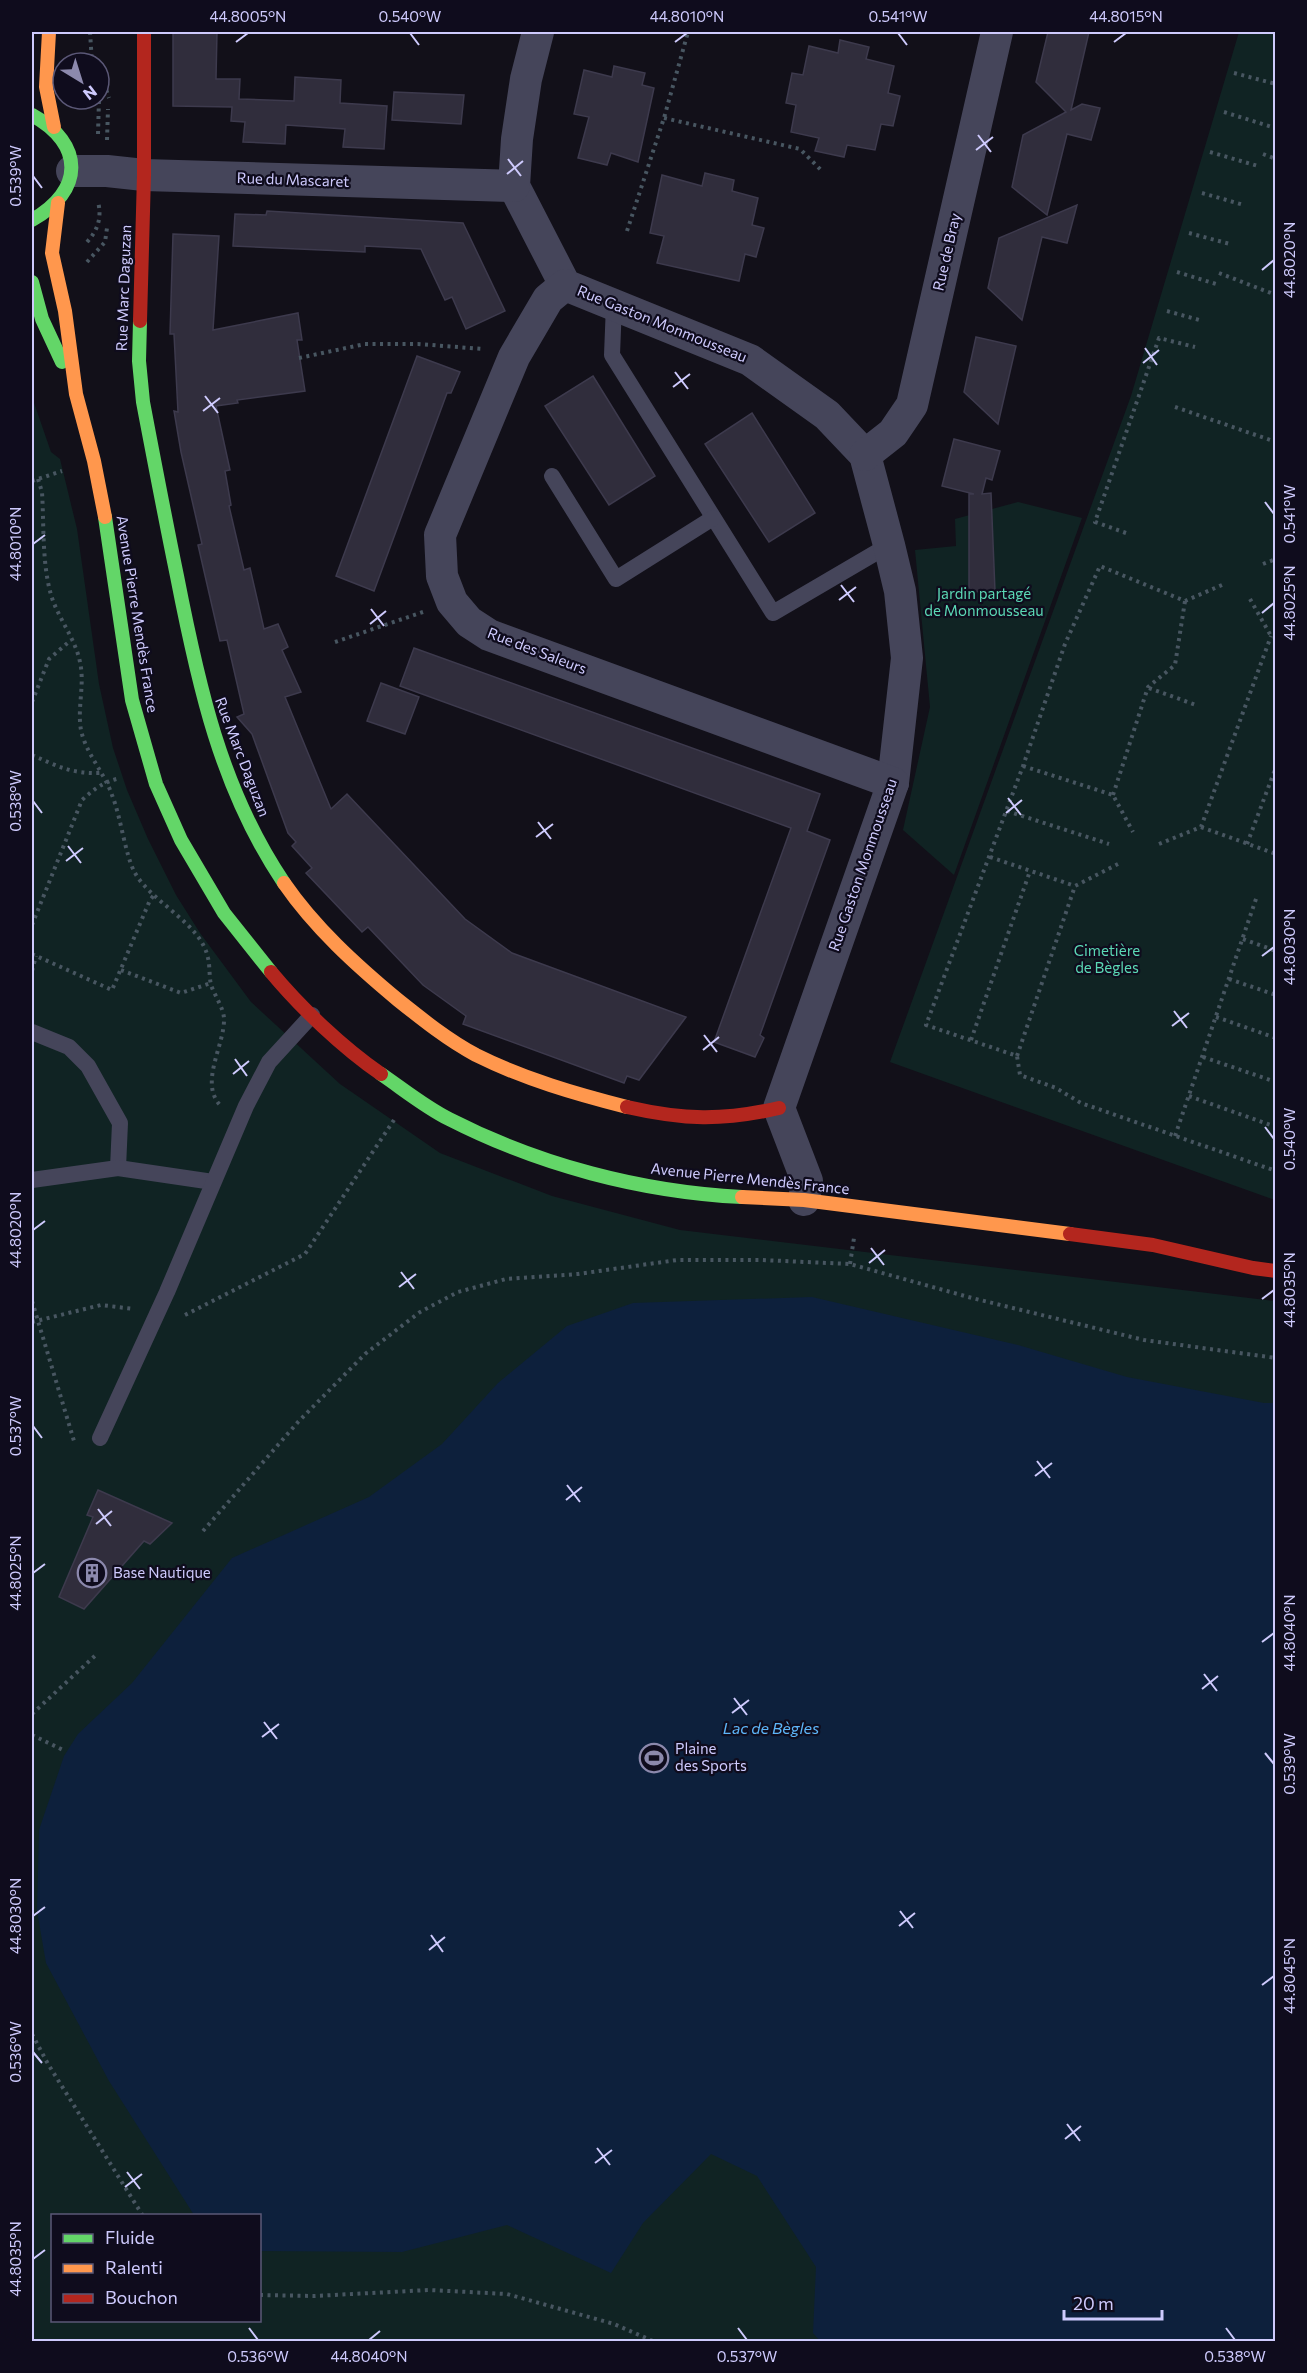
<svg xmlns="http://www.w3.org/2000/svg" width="1307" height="2373" font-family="Commissioner,sans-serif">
<rect width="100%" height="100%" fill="#121019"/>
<g fill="#102323" fill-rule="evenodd">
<polygon points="1239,32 1276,32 1275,1200 890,1062 1131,396"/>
<path d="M 32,397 L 51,452 L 60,459 L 77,529 L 99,684 L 113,748 L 127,790 L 148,839 L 176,895 L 200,933 L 251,1002 L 340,1084 L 440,1153 L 552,1196 L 680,1230 L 1275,1301 L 1275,2341 L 32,2341 ZM 52,2216 L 260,2216 L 260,2320 L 52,2320 Z"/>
<polygon points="1018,502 1082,518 954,875 903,830 930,707 915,550 956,546 955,519"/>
</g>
<polygon fill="#0d203c" points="812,1297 1018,1345 1127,1377 1264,1403 1275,1403 1275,2341 820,2341 813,2333 816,2267 757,2176 711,2154 643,2223 611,2273 507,2225 402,2252 260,2251 260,2216 194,2215 109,2081 46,1963 37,1911 39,1830 64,1756 78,1734 132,1683 232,1558 369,1497 442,1444 498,1383 567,1326 633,1303"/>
<g fill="#302d3c" stroke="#3d3a4d" stroke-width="1.5">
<polygon points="173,32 217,32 216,79 240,79 239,99 294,101 295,77 341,80 340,103 387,106 384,149 343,147 345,129 286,125 285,144 243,142 245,122 231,121 232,107 173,106"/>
<polygon points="1048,32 1089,32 1071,110 1082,104 1100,108 1091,140 1067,134 1047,215 1012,187 1023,135 1066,112 1036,82"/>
<polygon points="840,40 869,47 866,59 894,66 888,93 900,96 893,126 881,124 875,150 847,145 844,157 815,151 819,138 791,132 796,105 786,103 792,73 803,75 809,46 838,53"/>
<polygon points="614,66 645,73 642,85 654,88 638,162 611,153 607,165 578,158 589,117 574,114 584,70 612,77"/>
<polygon points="394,92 464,95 461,124 392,120"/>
<polygon points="705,173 734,180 732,191 758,198 752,225 764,228 756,257 745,254 739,281 657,263 664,236 650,233 662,175 702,186"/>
<polygon points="1077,205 1067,243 1042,237 1022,320 988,288 999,238"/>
<polygon points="267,211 463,223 505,311 466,329 452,297 445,300 421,249 365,246 365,252 233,246 235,214 266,215"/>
<polygon points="173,234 219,236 213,330 298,313 302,340 297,340 305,391 237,400 238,403 216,406 230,470 225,471 231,505 229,506 244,570 250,568 264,629 278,624 288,647 282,650 301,692 285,697 331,809 347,794 465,919 512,953 686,1017 639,1080 627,1076 624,1083 463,1024 466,1016 423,985 368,927 362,932 306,873 312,868 292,846 296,842 288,833 252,734 237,717 244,714 227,640 220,641 198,545 202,544 181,452 174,411 178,412 174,334 170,334"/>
<polygon points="976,337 1016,346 998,424 964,392"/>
<polygon points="417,356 460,372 451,393 447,393 374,591 336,576"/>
<polygon points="593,376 655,476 609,505 545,406"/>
<polygon points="752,413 815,513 769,542 705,444"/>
<polygon points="954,439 1000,451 992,480 986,478 982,494 991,493 995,591 969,592 969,494 974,494 942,486"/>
<polygon points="414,648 820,794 807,831 830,840 760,1035 764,1038 755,1057 714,1042 791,828 400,686"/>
<polygon points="381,683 419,697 405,734 367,721"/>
<polygon points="98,1490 172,1523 150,1544 144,1541 84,1609 59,1597 93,1517 87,1515"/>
</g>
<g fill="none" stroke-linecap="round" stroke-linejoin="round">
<g stroke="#485661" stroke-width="4" stroke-dasharray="3 4.5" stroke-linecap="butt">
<polyline points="90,32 92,63"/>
<polyline points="1234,73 1276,84"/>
<polyline points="99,77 105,86 109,98"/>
<polyline points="1224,112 1272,127"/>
<polyline points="664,118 800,149 821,170"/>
<polyline points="98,134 99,99"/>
<polyline points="107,140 108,109"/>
<polyline points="1210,152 1258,166"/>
<polyline points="1263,154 1276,159"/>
<polyline points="1202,193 1244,205"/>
<polyline points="627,231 664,118 688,32"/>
<polyline points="1189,233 1230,244"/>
<path d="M 87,242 C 98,230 102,217 98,202"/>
<polyline points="87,262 105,242 107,228"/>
<polyline points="1177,272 1216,284"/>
<polyline points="1219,273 1276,295"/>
<polyline points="1167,311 1203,321"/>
<polyline points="299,358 365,344 418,344 483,349"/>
<polyline points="1175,407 1276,442"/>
<path d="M 38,479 L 42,492 C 44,524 42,560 50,591 C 56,616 75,637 80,662 C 85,685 77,708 81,730 C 86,754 104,772 112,795 C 121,817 125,855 135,873 C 152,903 201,923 208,958 C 210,966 209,976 211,985 C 215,996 223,1007 224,1018 C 225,1045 199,1082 220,1105"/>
<polyline points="32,481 62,471"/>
<polyline points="1126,533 1095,522 1159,338 1195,347"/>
<polyline points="1263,564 1276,559"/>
<polyline points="1222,585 1185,601 1100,566 1065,644 1023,766 926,1025 1017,1056 1020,1075 1056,1088 1081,1103 1276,1171"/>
<polyline points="1250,599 1271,636 1276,638"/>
<polyline points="335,642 423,612"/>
<polyline points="1149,688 1196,705"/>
<polyline points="32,702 49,659 71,640"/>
<path d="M 32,755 C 57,766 72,774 100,773"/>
<polyline points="1023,766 1113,795 1133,832"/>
<polyline points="1113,795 1148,687 1175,665 1185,601"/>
<polyline points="1007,811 1109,844"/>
<polyline points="1201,827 1276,854"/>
<polyline points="1159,844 1201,827 1271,636"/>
<polyline points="1247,844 1276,767"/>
<polyline points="990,857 1075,886"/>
<path d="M 32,925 L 82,800 C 94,789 103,782 120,778"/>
<polyline points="1243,939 1276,951"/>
<polyline points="32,954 112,990 150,900 154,895"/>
<polyline points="121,970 181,993 211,983"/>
<polyline points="32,971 36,956"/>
<polyline points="1229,979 1276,995"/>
<polyline points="1216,1017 1276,1038"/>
<polyline points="971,1040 1030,871"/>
<polyline points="1017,1056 1075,886 1118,864"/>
<polyline points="1203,1057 1276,1082"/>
<polyline points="1189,1096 1276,1127"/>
<polyline points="1175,1136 1257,896"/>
<polyline points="850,1264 854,1238"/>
<polyline points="32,1301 74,1441"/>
<polyline points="185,1315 305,1254 394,1120"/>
<polyline points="32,1322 101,1305 134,1309"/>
<polyline points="203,1531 298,1422 365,1354 420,1312 458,1292 506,1279 578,1274 677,1260 762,1260 850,1264 972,1298 1144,1340 1276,1358"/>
<polyline points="32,1714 98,1653"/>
<polyline points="32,1735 63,1750"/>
<polyline points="32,2034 48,2064 143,2216"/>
<polyline points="260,2295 314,2296 429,2290 507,2294 614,2324 655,2342"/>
</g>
<g stroke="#45455a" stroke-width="16">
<polyline points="614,304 612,355 773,613 889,545"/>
<polyline points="552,476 616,579 713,518"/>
<polyline points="32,1032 69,1047 88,1066 120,1123 118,1168"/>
<polyline points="32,1180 118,1168 213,1182"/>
<polyline points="100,1438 167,1292 246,1106 269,1062 312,1015"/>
</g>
<g stroke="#45455a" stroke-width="32">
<polyline points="538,32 526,79 517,139 514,186 565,285 750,360 827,415 865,455 889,545 900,591 907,658 893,783 779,1108 807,1181 804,1200"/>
<polyline points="72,171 107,171 144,175 514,186"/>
<polyline points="565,285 548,299 514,357 440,535 442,576 452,602 469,622 489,635 893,783"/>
<polyline points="865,455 893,433 912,405 997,32"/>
</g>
<g stroke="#63d668" stroke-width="14">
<path d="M 32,115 C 85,144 84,191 32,220"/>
<polyline points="32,282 42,319 62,362"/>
<path d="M 140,321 L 139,361 L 143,402 C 154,460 165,518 177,576 C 198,684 221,790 284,883"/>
<polyline points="105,517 132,700 156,784 181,840 224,913 271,972"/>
<path d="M 381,1074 C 403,1089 425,1107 449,1119 C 539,1165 641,1192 742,1197"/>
</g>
<g stroke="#ff974d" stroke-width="14">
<polyline points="49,32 46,87 54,127"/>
<polyline points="58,203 52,253 65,311 76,394 94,461 105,517"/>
<path d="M 284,883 C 315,928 356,965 398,1000 C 423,1020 448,1040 476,1055 C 524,1079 576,1094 627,1107"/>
<polyline points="742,1197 804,1200 1070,1234"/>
</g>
<g stroke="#b3261e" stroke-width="14">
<polyline points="140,321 144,175 144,32"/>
<path d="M 271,972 C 300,1007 343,1048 381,1074"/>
<path d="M 627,1107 C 684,1120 722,1121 779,1108"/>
<polyline points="1070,1234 1153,1245 1253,1268 1276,1271"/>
</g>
</g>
<path fill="none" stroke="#cecafd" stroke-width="2" d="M 410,33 L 419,45M 898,33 L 907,45M 236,42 L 248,33M 675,42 L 687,33M 1114,42 L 1126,33M 978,135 L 991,152M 976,150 L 993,137M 508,159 L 521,176M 507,174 L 523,161M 33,176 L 42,188M 1262,270 L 1274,260M 1145,348 L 1157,365M 1143,363 L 1159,350M 675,372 L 688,389M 673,387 L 690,374M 205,396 L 218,413M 203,411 L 220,398M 1265,502 L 1274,514M 33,544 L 45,535M 841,585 L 854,602M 839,600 L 856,587M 371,609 L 384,626M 1262,613 L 1274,603M 370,624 L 386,611M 1008,798 L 1021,815M 33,801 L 42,813M 1006,813 L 1022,800M 538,822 L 551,839M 536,837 L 553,824M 68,846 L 81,863M 66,861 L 83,848M 1262,956 L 1274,947M 1174,1011 L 1187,1028M 1172,1026 L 1189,1013M 704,1035 L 717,1052M 703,1050 L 719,1037M 235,1059 L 247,1076M 233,1074 L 249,1061M 1265,1127 L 1274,1139M 33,1230 L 45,1221M 871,1248 L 884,1265M 869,1263 L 885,1250M 401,1272 L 414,1289M 399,1287 L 416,1274M 1262,1299 L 1274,1290M 33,1426 L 42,1438M 1037,1461 L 1050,1478M 1035,1476 L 1052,1463M 567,1485 L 580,1502M 566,1500 L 582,1487M 98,1509 L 111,1526M 96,1524 L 112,1511M 33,1573 L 45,1564M 1262,1642 L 1274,1633M 1204,1674 L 1217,1691M 1202,1689 L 1218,1676M 734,1698 L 747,1715M 732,1713 L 749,1700M 264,1722 L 277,1739M 262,1737 L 279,1724M 1265,1753 L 1274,1764M 900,1911 L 913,1928M 33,1916 L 45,1907M 899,1926 L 915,1913M 431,1935 L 443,1952M 429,1950 L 445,1937M 1262,1985 L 1274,1976M 33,2052 L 42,2063M 1067,2124 L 1080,2141M 1065,2139 L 1081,2126M 597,2148 L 610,2165M 595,2163 L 612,2150M 127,2172 L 140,2189M 125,2187 L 142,2174M 33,2259 L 45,2250M 249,2328 L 258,2340M 738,2328 L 747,2340M 1226,2328 L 1235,2340M 369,2340 L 380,2331"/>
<defs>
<g id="building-ring" transform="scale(1.5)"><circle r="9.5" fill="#0f0c1d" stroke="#8c89ad" stroke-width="1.5"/><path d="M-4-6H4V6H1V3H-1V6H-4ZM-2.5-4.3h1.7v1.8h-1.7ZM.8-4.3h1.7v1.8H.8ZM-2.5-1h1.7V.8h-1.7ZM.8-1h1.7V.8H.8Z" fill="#8c89ad"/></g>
<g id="stadium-ring" transform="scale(1.5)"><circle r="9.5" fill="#0f0c1d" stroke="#8c89ad" stroke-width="1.5"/><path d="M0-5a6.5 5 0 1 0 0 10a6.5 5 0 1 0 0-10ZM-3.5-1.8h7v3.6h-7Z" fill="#8c89ad"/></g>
</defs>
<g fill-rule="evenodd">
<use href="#building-ring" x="92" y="1573"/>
<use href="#stadium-ring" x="654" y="1758"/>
</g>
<g text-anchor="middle" stroke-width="4.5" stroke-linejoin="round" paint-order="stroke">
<g font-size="15" fill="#cecafd" stroke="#0f0c1d">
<text transform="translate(293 180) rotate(2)" y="5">Rue du Mascaret</text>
<text transform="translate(947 252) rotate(-77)" y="5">Rue de Bray</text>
<text transform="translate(124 288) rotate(-88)" y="5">Rue Marc Daguzan</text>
<text transform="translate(662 324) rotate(22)" y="5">Rue Gaston Monmousseau</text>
<text transform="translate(137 614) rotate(81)" y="5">Avenue Pierre Mendès France</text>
<text transform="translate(537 651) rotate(21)" y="5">Rue des Saleurs</text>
<text transform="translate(242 757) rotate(69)" y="5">Rue Marc Daguzan</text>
<text transform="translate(863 865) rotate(-71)" y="5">Rue Gaston Monmousseau</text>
<text transform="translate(750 1179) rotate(6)" y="5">Avenue Pierre Mendès France</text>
</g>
<g font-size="15" fill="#5bd8b5" stroke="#0f0c1d">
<text x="984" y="599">Jardin partagé<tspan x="984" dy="17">de Monmousseau</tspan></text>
<text x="1107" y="956">Cimetière<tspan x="1107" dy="17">de Bègles</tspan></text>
</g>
<g font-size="15" fill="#cecafd" stroke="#0f0c1d" text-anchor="start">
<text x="113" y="1578">Base Nautique</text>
<text x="675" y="1754">Plaine<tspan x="675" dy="17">des Sports</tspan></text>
</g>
<g font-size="16" font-style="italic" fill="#5db5f8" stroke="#0f0c1d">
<text x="771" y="1734">Lac de Bègles</text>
</g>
</g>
<rect width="1307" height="2373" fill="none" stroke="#0f0c1d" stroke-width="66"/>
<rect x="51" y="2214" width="210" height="108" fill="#0f0c1d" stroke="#5b5877" stroke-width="1.5"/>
<rect x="63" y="2234" width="30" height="9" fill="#63d668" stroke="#5b5877" stroke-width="1.5"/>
<text x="105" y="2244" font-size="18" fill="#cecafd">Fluide</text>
<rect x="63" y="2264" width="30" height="9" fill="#ff974d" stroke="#5b5877" stroke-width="1.5"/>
<text x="105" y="2274" font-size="18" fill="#cecafd">Ralenti</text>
<rect x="63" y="2294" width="30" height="9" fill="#b3261e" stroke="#5b5877" stroke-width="1.5"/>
<text x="105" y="2304" font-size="18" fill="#cecafd">Bouchon</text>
<g transform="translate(81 81) rotate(142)"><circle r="28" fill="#0f0c1d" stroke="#5b5877" stroke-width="1.5"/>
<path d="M0-4.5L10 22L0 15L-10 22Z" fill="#8c89ad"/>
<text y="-9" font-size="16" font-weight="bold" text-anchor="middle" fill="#cecafd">N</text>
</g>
<path d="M1064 2310v9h98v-9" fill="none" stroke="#cecafd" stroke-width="3"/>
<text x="1073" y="2310" font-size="18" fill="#cecafd" stroke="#0f0c1d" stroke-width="4.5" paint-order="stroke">20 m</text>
<rect x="33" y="33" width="1241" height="2307" fill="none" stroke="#cecafd" stroke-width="2"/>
<g font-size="15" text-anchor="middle" fill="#cecafd">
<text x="248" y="22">44.8005°N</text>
<text x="410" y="22">0.540°W</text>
<text x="687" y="22">44.8010°N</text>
<text x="898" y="22">0.541°W</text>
<text x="1126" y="22">44.8015°N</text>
<text transform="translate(16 176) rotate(-90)" y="5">0.539°W</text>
<text transform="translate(1290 260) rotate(-90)" y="5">44.8020°N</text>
<text transform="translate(1290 514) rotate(-90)" y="5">0.541°W</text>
<text transform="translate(16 544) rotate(-90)" y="5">44.8010°N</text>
<text transform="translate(1290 603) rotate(-90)" y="5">44.8025°N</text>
<text transform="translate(16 801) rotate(-90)" y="5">0.538°W</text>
<text transform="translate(1290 947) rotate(-90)" y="5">44.8030°N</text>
<text transform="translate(1290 1139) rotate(-90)" y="5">0.540°W</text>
<text transform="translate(16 1230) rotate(-90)" y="5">44.8020°N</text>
<text transform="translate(1290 1290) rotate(-90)" y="5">44.8035°N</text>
<text transform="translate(16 1426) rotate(-90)" y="5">0.537°W</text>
<text transform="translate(16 1573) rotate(-90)" y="5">44.8025°N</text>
<text transform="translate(1290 1633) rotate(-90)" y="5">44.8040°N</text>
<text transform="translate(1290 1764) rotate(-90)" y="5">0.539°W</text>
<text transform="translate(16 1916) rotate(-90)" y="5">44.8030°N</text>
<text transform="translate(1290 1976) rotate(-90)" y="5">44.8045°N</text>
<text transform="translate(16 2052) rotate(-90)" y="5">0.536°W</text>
<text transform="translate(16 2259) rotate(-90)" y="5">44.8035°N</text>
<text x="258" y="2362">0.536°W</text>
<text x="369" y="2362">44.8040°N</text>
<text x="747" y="2362">0.537°W</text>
<text x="1235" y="2362">0.538°W</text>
</g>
</svg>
